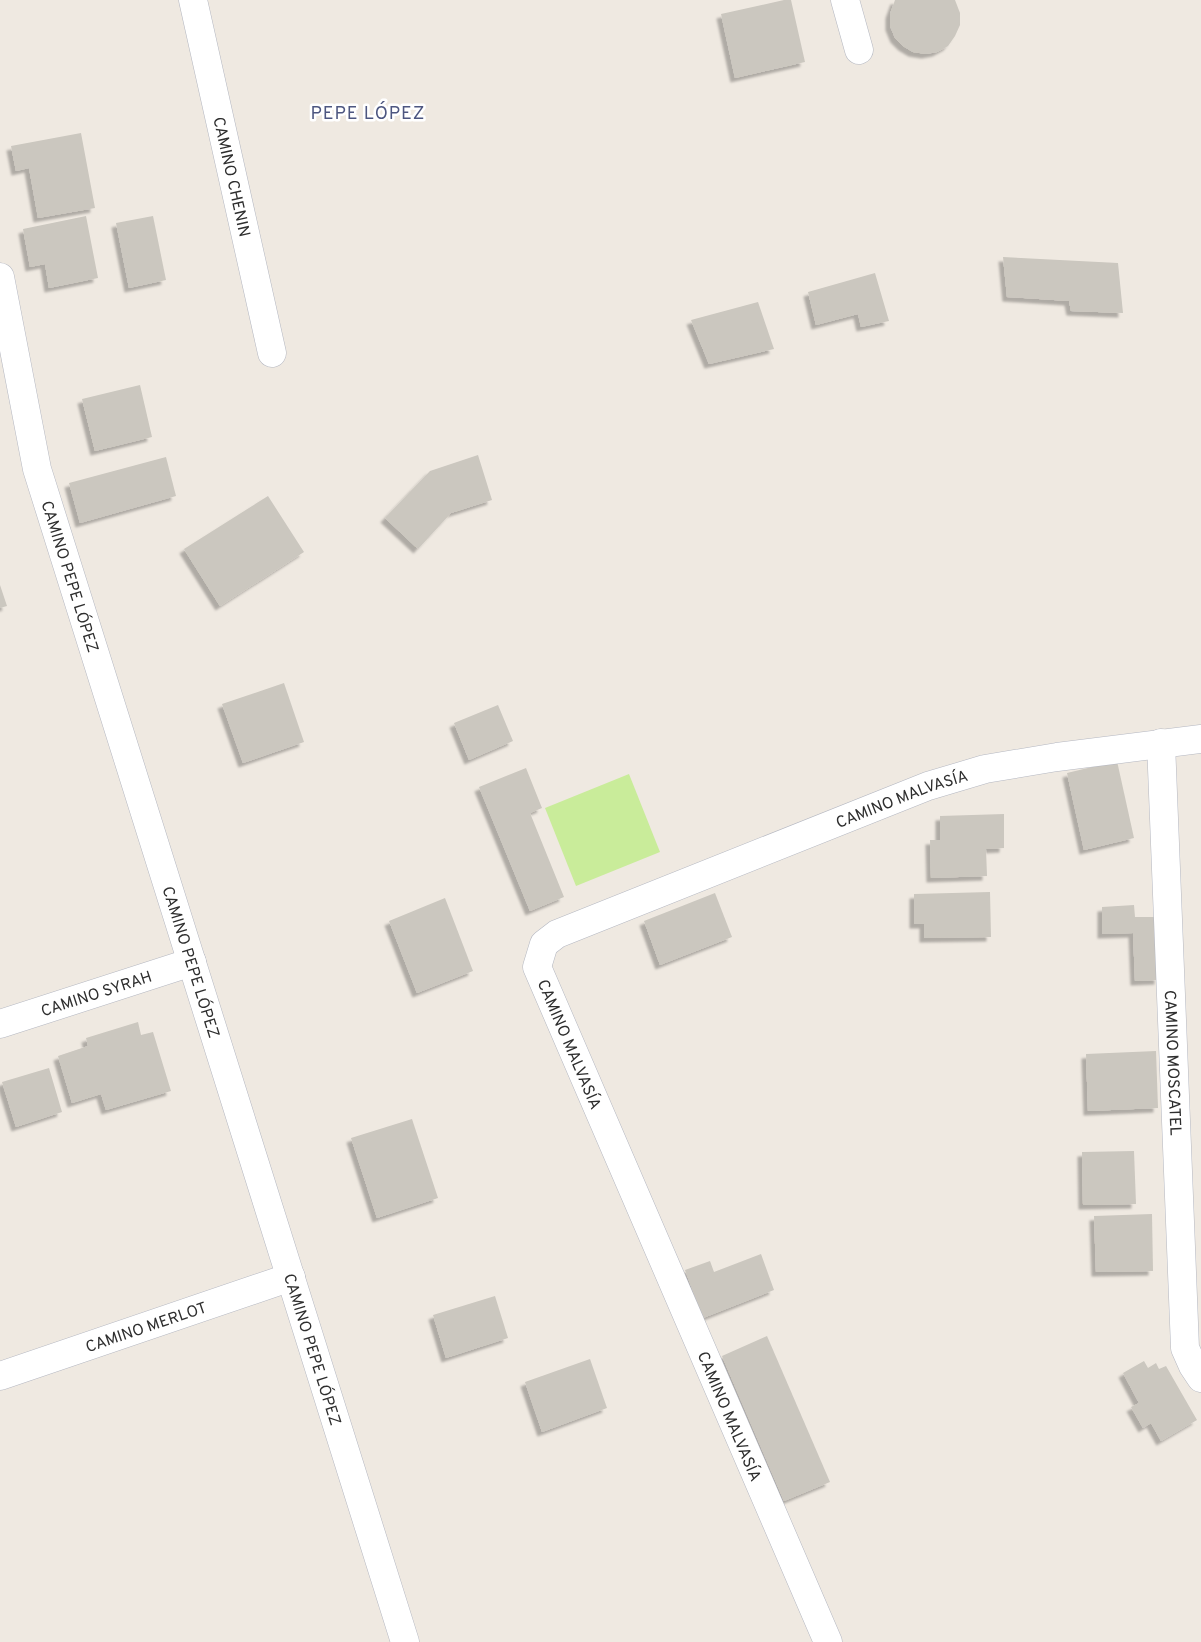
<svg xmlns="http://www.w3.org/2000/svg" width="1201" height="1642" font-family="Overpass,sans-serif">
<defs>
<filter id="shadow"><feDropShadow dx="-4.5" dy="4.5" stdDeviation="1" flood-color="#0004"/></filter>
</defs>
<rect width="100%" height="100%" fill="#efe9e1"/>
<polygon fill="#c9ec9a" points="629,774 660,852 576,886 545,808"/>
<g fill="#cbc7bf" filter="url(#shadow)">
<polygon points="784,0 791,0 805,62 735,78 721,14"/>
<polygon points="895,0 955,0 960,13 960,25 955,36 948,46 937,52 926,54 913,52 903,46 895,38 890,26 890,14"/>
<polygon points="81,133 95,208 38,218 29,168 16,171 11,146"/>
<polygon points="86,216 98,278 49,288 45,264 30,267 23,229"/>
<polygon points="153,216 166,280 129,288 116,223"/>
<polygon points="1003,257 1118,263 1123,313 1071,311 1069,301 1007,297"/>
<polygon points="875,273 889,321 861,327 858,314 816,325 808,292"/>
<polygon points="758,302 774,349 709,364 691,320"/>
<polygon points="140,385 152,437 95,451 82,399"/>
<polygon points="478,455 492,500 451,513 418,549 385,518 430,471"/>
<polygon points="166,457 176,496 80,523 69,483"/>
<polygon points="268,496 304,552 220,606 184,549"/>
<polygon points="0,585 7,606 0,608"/>
<polygon points="284,683 304,742 243,763 222,704"/>
<polygon points="498,705 513,741 469,760 454,723"/>
<polygon points="1117,761 1134,838 1084,850 1067,773"/>
<polygon points="526,768 542,808 530,813 564,897 530,911 479,787"/>
<polygon points="1004,814 1004,848 986,849 987,876 931,878 930,840 940,840 940,816"/>
<polygon points="990,892 991,937 924,938 924,924 914,924 914,894"/>
<polygon points="715,893 732,937 660,965 644,921"/>
<polygon points="445,898 473,971 417,993 389,921"/>
<polygon points="1134,905 1135,917 1156,917 1159,980 1135,981 1133,933 1102,934 1102,907"/>
<polygon points="138,1022 141,1035 153,1032 171,1091 106,1110 101,1094 72,1103 58,1056 88,1046 86,1038"/>
<polygon points="1156,1051 1158,1108 1088,1111 1086,1054"/>
<polygon points="49,1068 62,1112 16,1127 2,1082"/>
<polygon points="412,1119 438,1198 377,1218 351,1138"/>
<polygon points="1134,1151 1136,1204 1083,1205 1082,1152"/>
<polygon points="1152,1214 1153,1271 1096,1272 1094,1216"/>
<polygon points="761,1254 774,1290 703,1318 685,1270 710,1261 714,1272"/>
<polygon points="495,1296 508,1338 446,1358 433,1315"/>
<polygon points="767,1336 830,1482 784,1501 722,1356"/>
<polygon points="590,1359 607,1408 542,1432 525,1382"/>
<polygon points="1144,1361 1148,1368 1156,1363 1159,1369 1166,1366 1197,1420 1161,1441 1151,1423 1143,1428 1131,1407 1139,1403 1123,1373"/>
</g>
<g fill="none" stroke-linecap="round" stroke-linejoin="round">
<g stroke="#b4b7c1" stroke-width="29">
<g id="minor">
<path id="s1" d="M 193,0 L 272,353"/>
<polyline points="845,0 859,50"/>
<path id="s2" d="M 0,277 L 37,469 L 405,1642"/>
<path id="s3" d="M 1161,743 L 1185,1348 L 1193,1366 L 1201,1378"/>
<path id="s4" d="M 0,1024 L 192,962"/>
<path id="s5" d="M 0,1376 L 291,1277"/>
<path id="s6" d="M 828,1642 L 537,967 L 544,944 L 557,934 L 928,786 L 985,769 L 1057,757 L 1201,739"/>
</g>
</g>
<use href="#minor" stroke="#fff" stroke-width="28"/>
</g>
<g text-anchor="middle" stroke-width="5" stroke-linejoin="round" paint-order="stroke">
<g font-size="16" fill="#2e2e2e" stroke="#fff">
<text dy="6" stroke="none"><textPath href="#s1" startOffset="181">CAMINO CHENIN</textPath></text>
<text dy="6" stroke="none"><textPath href="#s2" startOffset="308">CAMINO PEPE LÓPEZ</textPath></text>
<text dy="6" stroke="none"><textPath href="#s6" startOffset="1146">CAMINO MALVASÍA</textPath></text>
<text dy="6" stroke="none"><textPath href="#s2" startOffset="712">CAMINO PEPE LÓPEZ</textPath></text>
<text dy="6" stroke="none"><textPath href="#s4" startOffset="101">CAMINO SYRAH</textPath></text>
<text transform="translate(570 1044) rotate(67)" y="6">CAMINO MALVASÍA</text>
<text dy="6" stroke="none"><textPath href="#s3" startOffset="320">CAMINO MOSCATEL</textPath></text>
<text dy="6" stroke="none"><textPath href="#s5" startOffset="154">CAMINO MERLOT</textPath></text>
<text dy="6" stroke="none"><textPath href="#s2" startOffset="1118">CAMINO PEPE LÓPEZ</textPath></text>
<text transform="translate(730 1416) rotate(67)" y="6">CAMINO MALVASÍA</text>
</g>
<g font-size="18" letter-spacing="1" fill="#4d5680" stroke="#fff">
<text x="368" y="119">PEPE LÓPEZ</text>
</g>
</g>
</svg>
